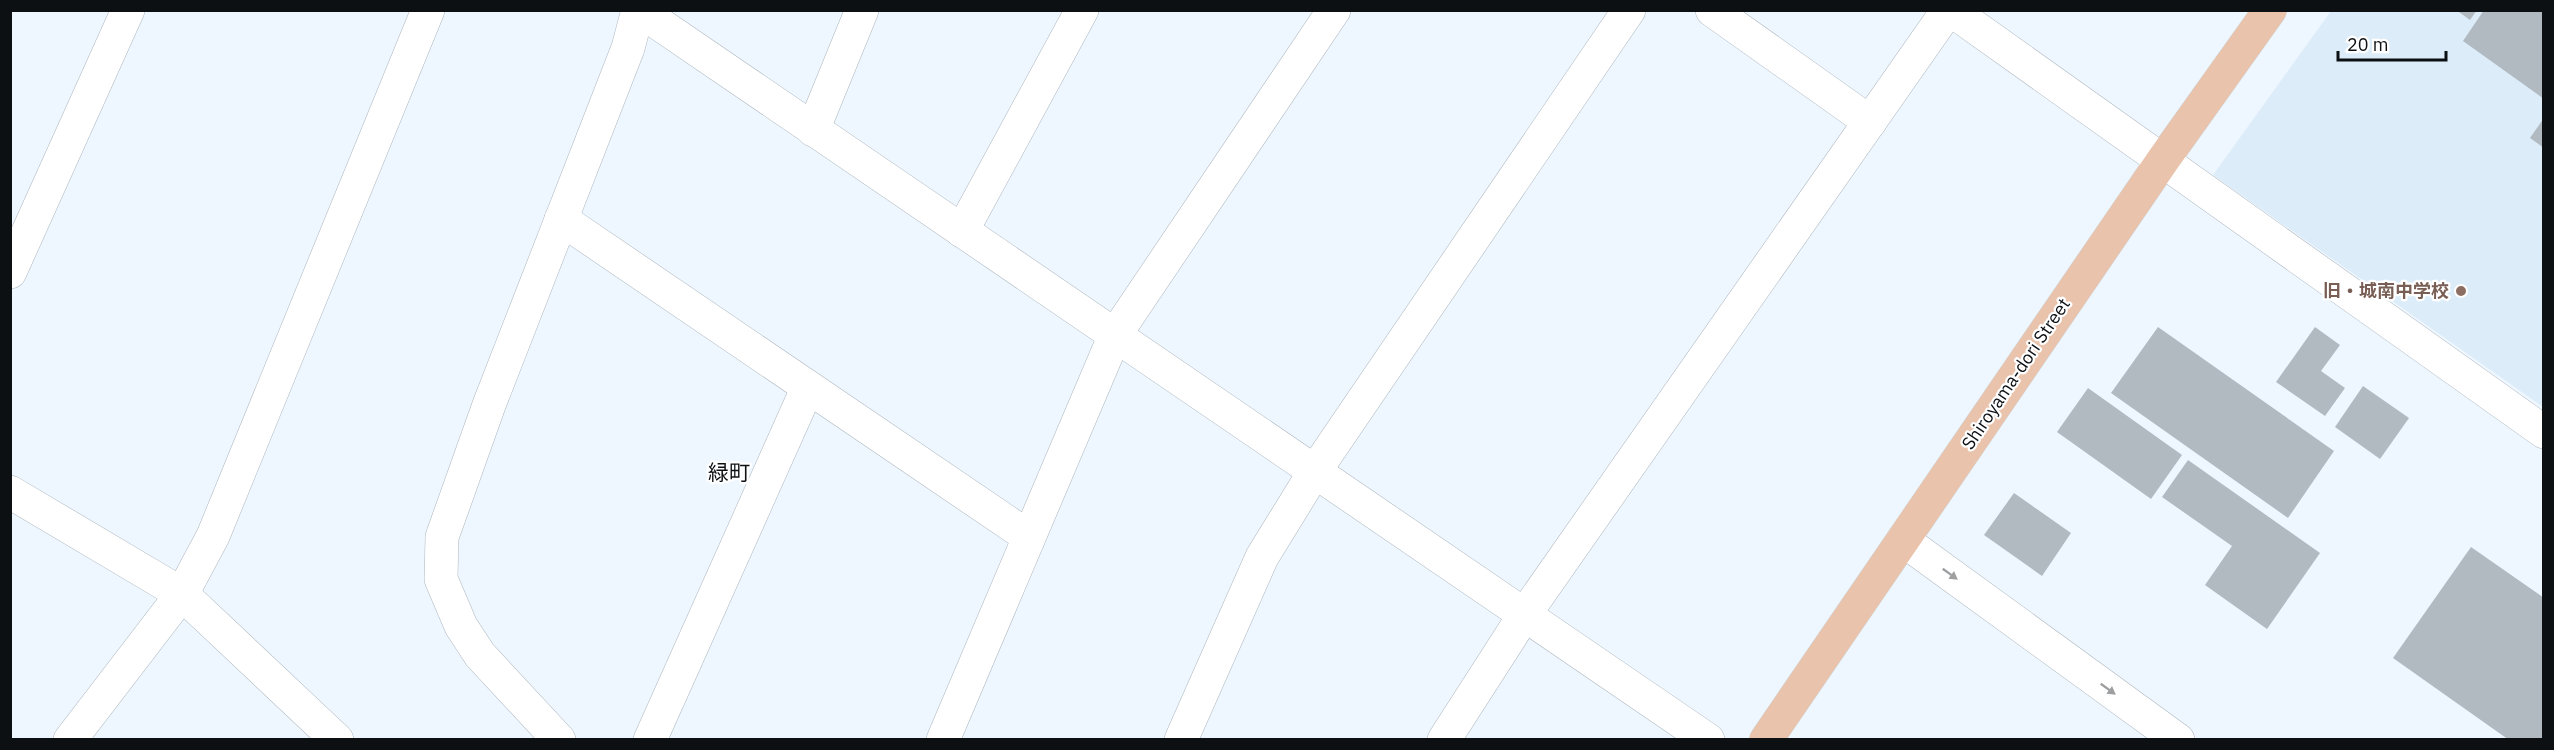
<svg xmlns="http://www.w3.org/2000/svg" width="2554" height="750" font-family="'IBM Plex Sans','Noto Sans JP',sans-serif">
<rect width="100%" height="100%" fill="#eef7ff"/>
<polygon fill="#ddecf9" points="2331,11 2543,11 2543,407 2213,175"/>
<g fill="#b1bac1">
<polygon points="2456,10 2477,10 2470,20"/>
<polygon points="2484,10 2544,10 2544,99 2463,41"/>
<polygon points="2544,118 2544,148 2530,138"/>
<polygon points="2158,327 2334,451 2288,518 2111,393"/>
<polygon points="2315,327 2340,345 2321,371 2345,388 2325,416 2276,382"/>
<polygon points="2363,386 2409,418 2380,459 2335,427"/>
<polygon points="2088,388 2182,455 2151,499 2057,432"/>
<polygon points="2188,460 2320,553 2267,629 2205,585 2232,546 2162,497"/>
<polygon points="2014,493 2071,533 2042,576 1984,535"/>
<polygon points="2471,547 2544,598 2544,740 2509,740 2393,658"/>
</g>
<g fill="none" stroke-linecap="round" stroke-linejoin="round">
<g stroke="#adb6bd" stroke-width="34">
<g id="minor">
<polyline points="639,10 1708,740"/>
<polyline points="1712,10 1870,122"/>
<polyline points="1951,10 2544,432"/>
<polyline points="813,130 862,10"/>
<polyline points="561,219 1029,537"/>
<polyline points="962,231 1082,10"/>
<polyline points="10,272 128,10"/>
<polyline points="10,492 182,594 337,740"/>
<polyline points="1903,540 2178,740"/>
<polyline points="70,740 182,594 213,536 428,10"/>
<polyline points="559,740 480,655 461,626 441,579 442,537 489,405 628,48 638,10"/>
<polyline points="650,740 808,387"/>
<polyline points="943,740 1115,335 1334,10"/>
<polyline points="1181,740 1262,557 1315,471 1629,10"/>
<polyline points="1444,740 1525,614 1948,10"/>
</g>
</g>
<g stroke="#d3d4d5" stroke-width="34">
<polyline id="major" points="1766,740 2163,160 2270,10"/>
</g>
<use href="#minor" stroke="#fff" stroke-width="33"/>
<use href="#major" stroke="#e9c3ab" stroke-width="33"/>
</g>
<defs><path id="oneway-solid" d="M-6-.8H1V-3.2L6.5 0L1 3.2V.8H-6Z" transform="scale(1.5)"/></defs>
<g fill="#9e9fa1">
<use href="#oneway-solid" transform="translate(1950 574) rotate(36)"/>
<use href="#oneway-solid" transform="translate(2108 689) rotate(36)"/>
</g>
<circle fill="#8d6e63" stroke="#fff" stroke-width="2" cx="2461" cy="291" r="6"/>
<g text-anchor="middle" stroke-width="4.5" stroke-linejoin="round" paint-order="stroke">
<g font-size="18" font-weight="bold" fill="#785e54" stroke="#fff" text-anchor="end">
<text x="2449" y="297">旧・城南中学校</text>
</g>
<g font-size="18" fill="#0d1013" stroke="#fff">
<text transform="translate(2016 374) rotate(-56)" y="6">Shiroyama-dori Street</text>
</g>
<g font-size="21" fill="#0d1013" stroke="#fff">
<text x="729" y="480">緑町</text>
</g>
</g>
<rect width="2554" height="750" fill="none" stroke="#0d1013" stroke-width="24"/>
<path d="M2338 51v9h108v-9" fill="none" stroke="#0d1013" stroke-width="3"/>
<text x="2347" y="51" font-size="18" fill="#0d1013" stroke="#ffffff" stroke-width="4.5" paint-order="stroke">20 m</text>
</svg>
